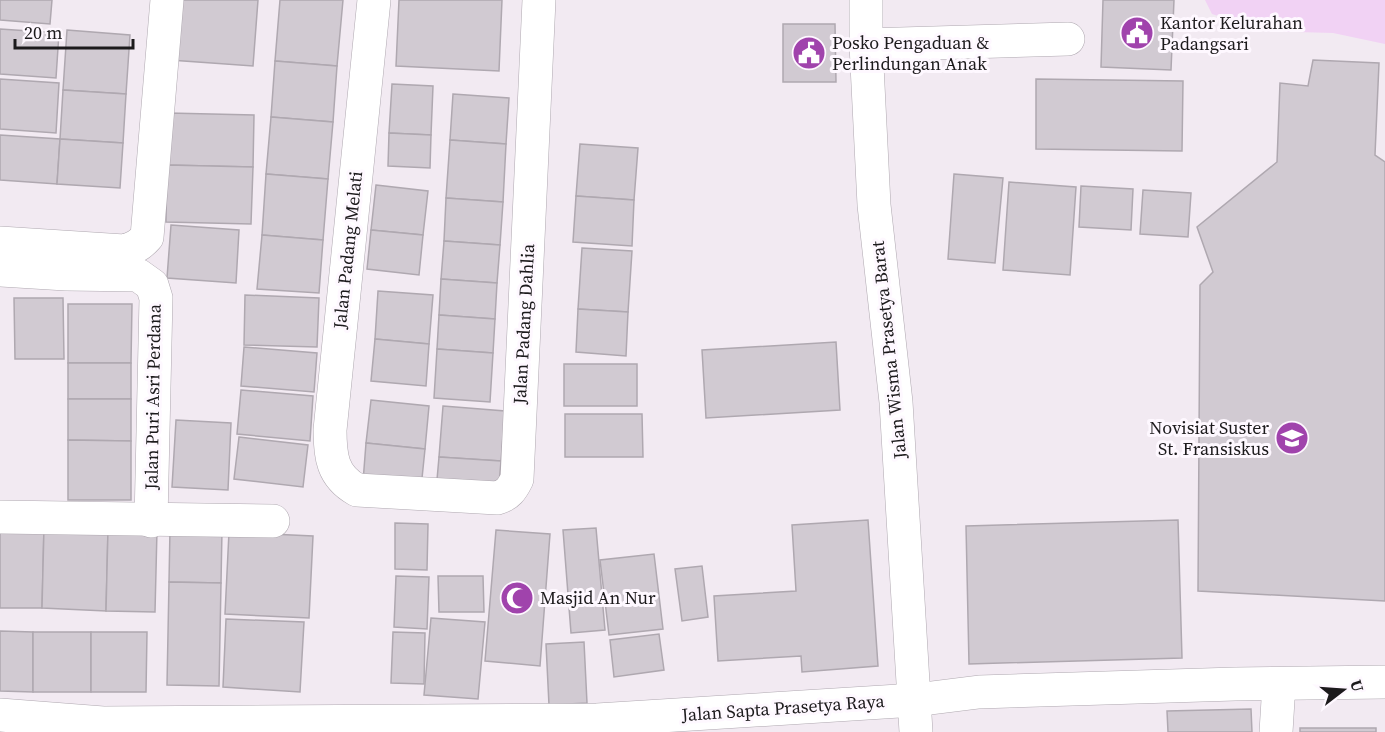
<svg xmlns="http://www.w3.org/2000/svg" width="1385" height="732" font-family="'Source Serif 4',serif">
<rect width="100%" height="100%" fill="#f2eaf2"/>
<polygon fill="#f1d2f4" points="1205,0 1385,0 1385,44 1333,33 1264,31 1212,14"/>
<g fill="#d1cad2" stroke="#afa8b0" stroke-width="1.5">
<polygon points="0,0 52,0 50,24 0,20"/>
<polygon points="174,0 258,0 253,66 170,60"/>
<polygon points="280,0 343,0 337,66 275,61"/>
<polygon points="399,0 502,0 499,71 396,66"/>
<polygon points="1103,0 1174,0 1171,70 1101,67"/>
<polygon points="783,24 835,24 836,82 783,82"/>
<polygon points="0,29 59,33 56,78 0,74"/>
<polygon points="67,30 130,35 126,94 63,90"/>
<polygon points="1313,60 1379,63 1375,155 1385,162 1385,601 1198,591 1200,285 1213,272 1197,227 1277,162 1280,83 1308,86"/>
<polygon points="275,61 337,66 333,122 271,117"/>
<polygon points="0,79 59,83 56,133 0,129"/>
<polygon points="1036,79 1183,81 1182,151 1036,149"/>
<polygon points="392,84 433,86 431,135 389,133"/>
<polygon points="63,90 126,94 123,143 60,139"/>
<polygon points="453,94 509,98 506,144 450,140"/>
<polygon points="168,113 254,115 253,167 167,165"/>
<polygon points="271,117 333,122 328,179 266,174"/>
<polygon points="389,133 431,135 430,168 388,166"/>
<polygon points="0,135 60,139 57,184 0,180"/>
<polygon points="60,139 123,143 120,188 57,184"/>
<polygon points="450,140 506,144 503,202 446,198"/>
<polygon points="580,144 638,148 634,200 576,196"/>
<polygon points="167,165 253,167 251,224 166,222"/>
<polygon points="266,174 328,179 323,240 262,235"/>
<polygon points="954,174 1003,178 995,263 948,259"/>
<polygon points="1009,182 1076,187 1070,275 1003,270"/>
<polygon points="376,185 428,191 423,235 371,230"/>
<polygon points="1081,186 1133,189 1131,230 1079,227"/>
<polygon points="1143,190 1191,193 1188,237 1140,234"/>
<polygon points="576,196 634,200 632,246 573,242"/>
<polygon points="446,198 503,202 500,245 444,241"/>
<polygon points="171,225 239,230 236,283 167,278"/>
<polygon points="371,230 423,235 419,275 367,269"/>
<polygon points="262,235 323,240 319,293 257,289"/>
<polygon points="444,241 500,245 497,283 441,279"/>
<polygon points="582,248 632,251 628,312 578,309"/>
<polygon points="441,279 497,283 495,319 439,315"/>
<polygon points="378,291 433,295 429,344 375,339"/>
<polygon points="245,295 319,298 317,347 244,345"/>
<polygon points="14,298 63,298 64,359 15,359"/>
<polygon points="68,304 132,304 131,363 68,363"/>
<polygon points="578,309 628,312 626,356 576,352"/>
<polygon points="439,315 495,319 493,353 437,349"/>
<polygon points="375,339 429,344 426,386 371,381"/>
<polygon points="836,342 840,410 706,418 702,350"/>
<polygon points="244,347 317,353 314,392 241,386"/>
<polygon points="437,349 493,353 490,402 434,398"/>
<rect x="68" y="363" width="63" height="36"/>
<rect x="564" y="364" width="73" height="42"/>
<polygon points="241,390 313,396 310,441 237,434"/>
<polygon points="68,399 131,399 131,441 68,440"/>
<polygon points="371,400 429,406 425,449 366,443"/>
<polygon points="443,406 505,411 501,461 439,457"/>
<polygon points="565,414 642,414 643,457 565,457"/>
<polygon points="176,420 231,423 228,490 172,487"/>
<polygon points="239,437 308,445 303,487 234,479"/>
<polygon points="68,440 131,441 131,500 68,500"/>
<polygon points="366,443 425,449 421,488 363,482"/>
<polygon points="439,457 501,461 498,496 436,491"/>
<polygon points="868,520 878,666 802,672 801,656 718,661 714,596 796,591 792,525"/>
<polygon points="1178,520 1182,658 969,664 966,526"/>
<polygon points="395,523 428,524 427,570 395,569"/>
<polygon points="0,525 44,527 42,608 0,608"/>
<polygon points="44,527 108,529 106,611 42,608"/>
<polygon points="596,528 605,630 571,633 563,530"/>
<polygon points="108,529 157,530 155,612 106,611"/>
<polygon points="170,529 222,530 221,583 169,582"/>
<polygon points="496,530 550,534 540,666 485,661"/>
<polygon points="229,532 313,536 309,618 225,614"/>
<polygon points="654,554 663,629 609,635 600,560"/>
<polygon points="702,566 708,617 682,621 675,569"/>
<polygon points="396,576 429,577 427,629 394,627"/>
<polygon points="438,576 483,576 484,612 439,612"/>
<polygon points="169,582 221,583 219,686 167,685"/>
<polygon points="431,618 485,622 478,699 424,695"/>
<polygon points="226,619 304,622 300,692 223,687"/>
<polygon points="0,631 33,632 33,692 0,691"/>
<rect x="33" y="632" width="58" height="60"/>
<polygon points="91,632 147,632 146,692 91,692"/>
<polygon points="393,632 425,633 424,684 391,683"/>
<polygon points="659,634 664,670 614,677 610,640"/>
<polygon points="584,642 587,703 549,705 546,644"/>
<polygon points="1251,709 1252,732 1168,732 1167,711"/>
<rect x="1300" y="728" width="76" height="4"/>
</g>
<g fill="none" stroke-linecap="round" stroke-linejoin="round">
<g stroke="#afa8b0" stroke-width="34">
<g id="minor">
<path d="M 374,0 L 330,430 C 330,456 332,476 357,490 L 497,498 C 508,495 512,489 517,479 L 539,0"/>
<polyline points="866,0 866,45 874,205 896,402 916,732"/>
<polyline points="866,45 1068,39"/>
<path d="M 0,243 L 124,251 C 134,248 140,245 147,237 L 167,0"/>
<polyline points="0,270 66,274 138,275 152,285 156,298 151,521"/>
<polyline points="0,517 273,521"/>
<polyline points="0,715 103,723 597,720 915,700 979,692 1235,684 1385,682"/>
<polyline points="1276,732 1279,684"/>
</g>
</g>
<use href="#minor" stroke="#fff" stroke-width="33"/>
</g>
<defs>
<g id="civic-disc" transform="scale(1.725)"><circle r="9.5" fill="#a043ac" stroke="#fef8ff"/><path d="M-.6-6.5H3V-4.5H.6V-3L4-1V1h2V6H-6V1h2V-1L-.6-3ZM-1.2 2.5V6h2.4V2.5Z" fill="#fff"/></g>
<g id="university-disc" transform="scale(1.725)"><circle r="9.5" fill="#a043ac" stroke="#fef8ff"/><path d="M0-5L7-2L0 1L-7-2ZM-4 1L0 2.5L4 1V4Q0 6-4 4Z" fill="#fff"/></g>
<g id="mosque-disc" transform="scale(1.725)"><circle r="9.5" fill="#a043ac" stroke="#fef8ff"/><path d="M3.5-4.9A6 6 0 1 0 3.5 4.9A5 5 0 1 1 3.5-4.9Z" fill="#fff"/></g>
</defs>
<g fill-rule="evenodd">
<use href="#civic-disc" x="1137" y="33"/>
<use href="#civic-disc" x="809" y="53"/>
<use href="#university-disc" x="1292" y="438"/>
<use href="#mosque-disc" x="517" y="598"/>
</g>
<g text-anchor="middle" stroke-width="6" stroke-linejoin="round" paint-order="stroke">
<g font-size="18" fill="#1c1a1c" stroke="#fef8ff" text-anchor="start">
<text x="1160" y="29">Kantor Kelurahan<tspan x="1160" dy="21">Padangsari</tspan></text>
<text x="832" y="49">Posko Pengaduan &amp;<tspan x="832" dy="21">Perlindungan Anak</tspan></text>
<text x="1269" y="434" text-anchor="end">Novisiat Suster<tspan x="1269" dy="21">St. Fransiskus</tspan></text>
<text x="540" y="604">Masjid An Nur</text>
</g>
<g font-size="18" fill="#1c1a1c" stroke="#fef8ff">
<text transform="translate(348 250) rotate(-84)" y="6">Jalan Padang Melati</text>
<text transform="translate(524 324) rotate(-87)" y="6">Jalan Padang Dahlia</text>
<text transform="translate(889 350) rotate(-96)" y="6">Jalan Wisma Prasetya Barat</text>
<text transform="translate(153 397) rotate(-89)" y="6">Jalan Puri Asri Perdana</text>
<text transform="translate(783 708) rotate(-4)" y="6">Jalan Sapta Prasetya Raya</text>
</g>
</g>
<g transform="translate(1343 690) rotate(73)" stroke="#fef8ff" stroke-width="4.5" paint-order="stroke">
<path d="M0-4.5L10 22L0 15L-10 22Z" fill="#1c1a1c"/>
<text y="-9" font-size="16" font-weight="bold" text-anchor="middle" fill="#1c1a1c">U</text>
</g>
<path d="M15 39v9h118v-9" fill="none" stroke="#1c1a1c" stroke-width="3"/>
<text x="24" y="39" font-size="18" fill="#1c1a1c" stroke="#fef8ff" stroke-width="4.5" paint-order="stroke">20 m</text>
</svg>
